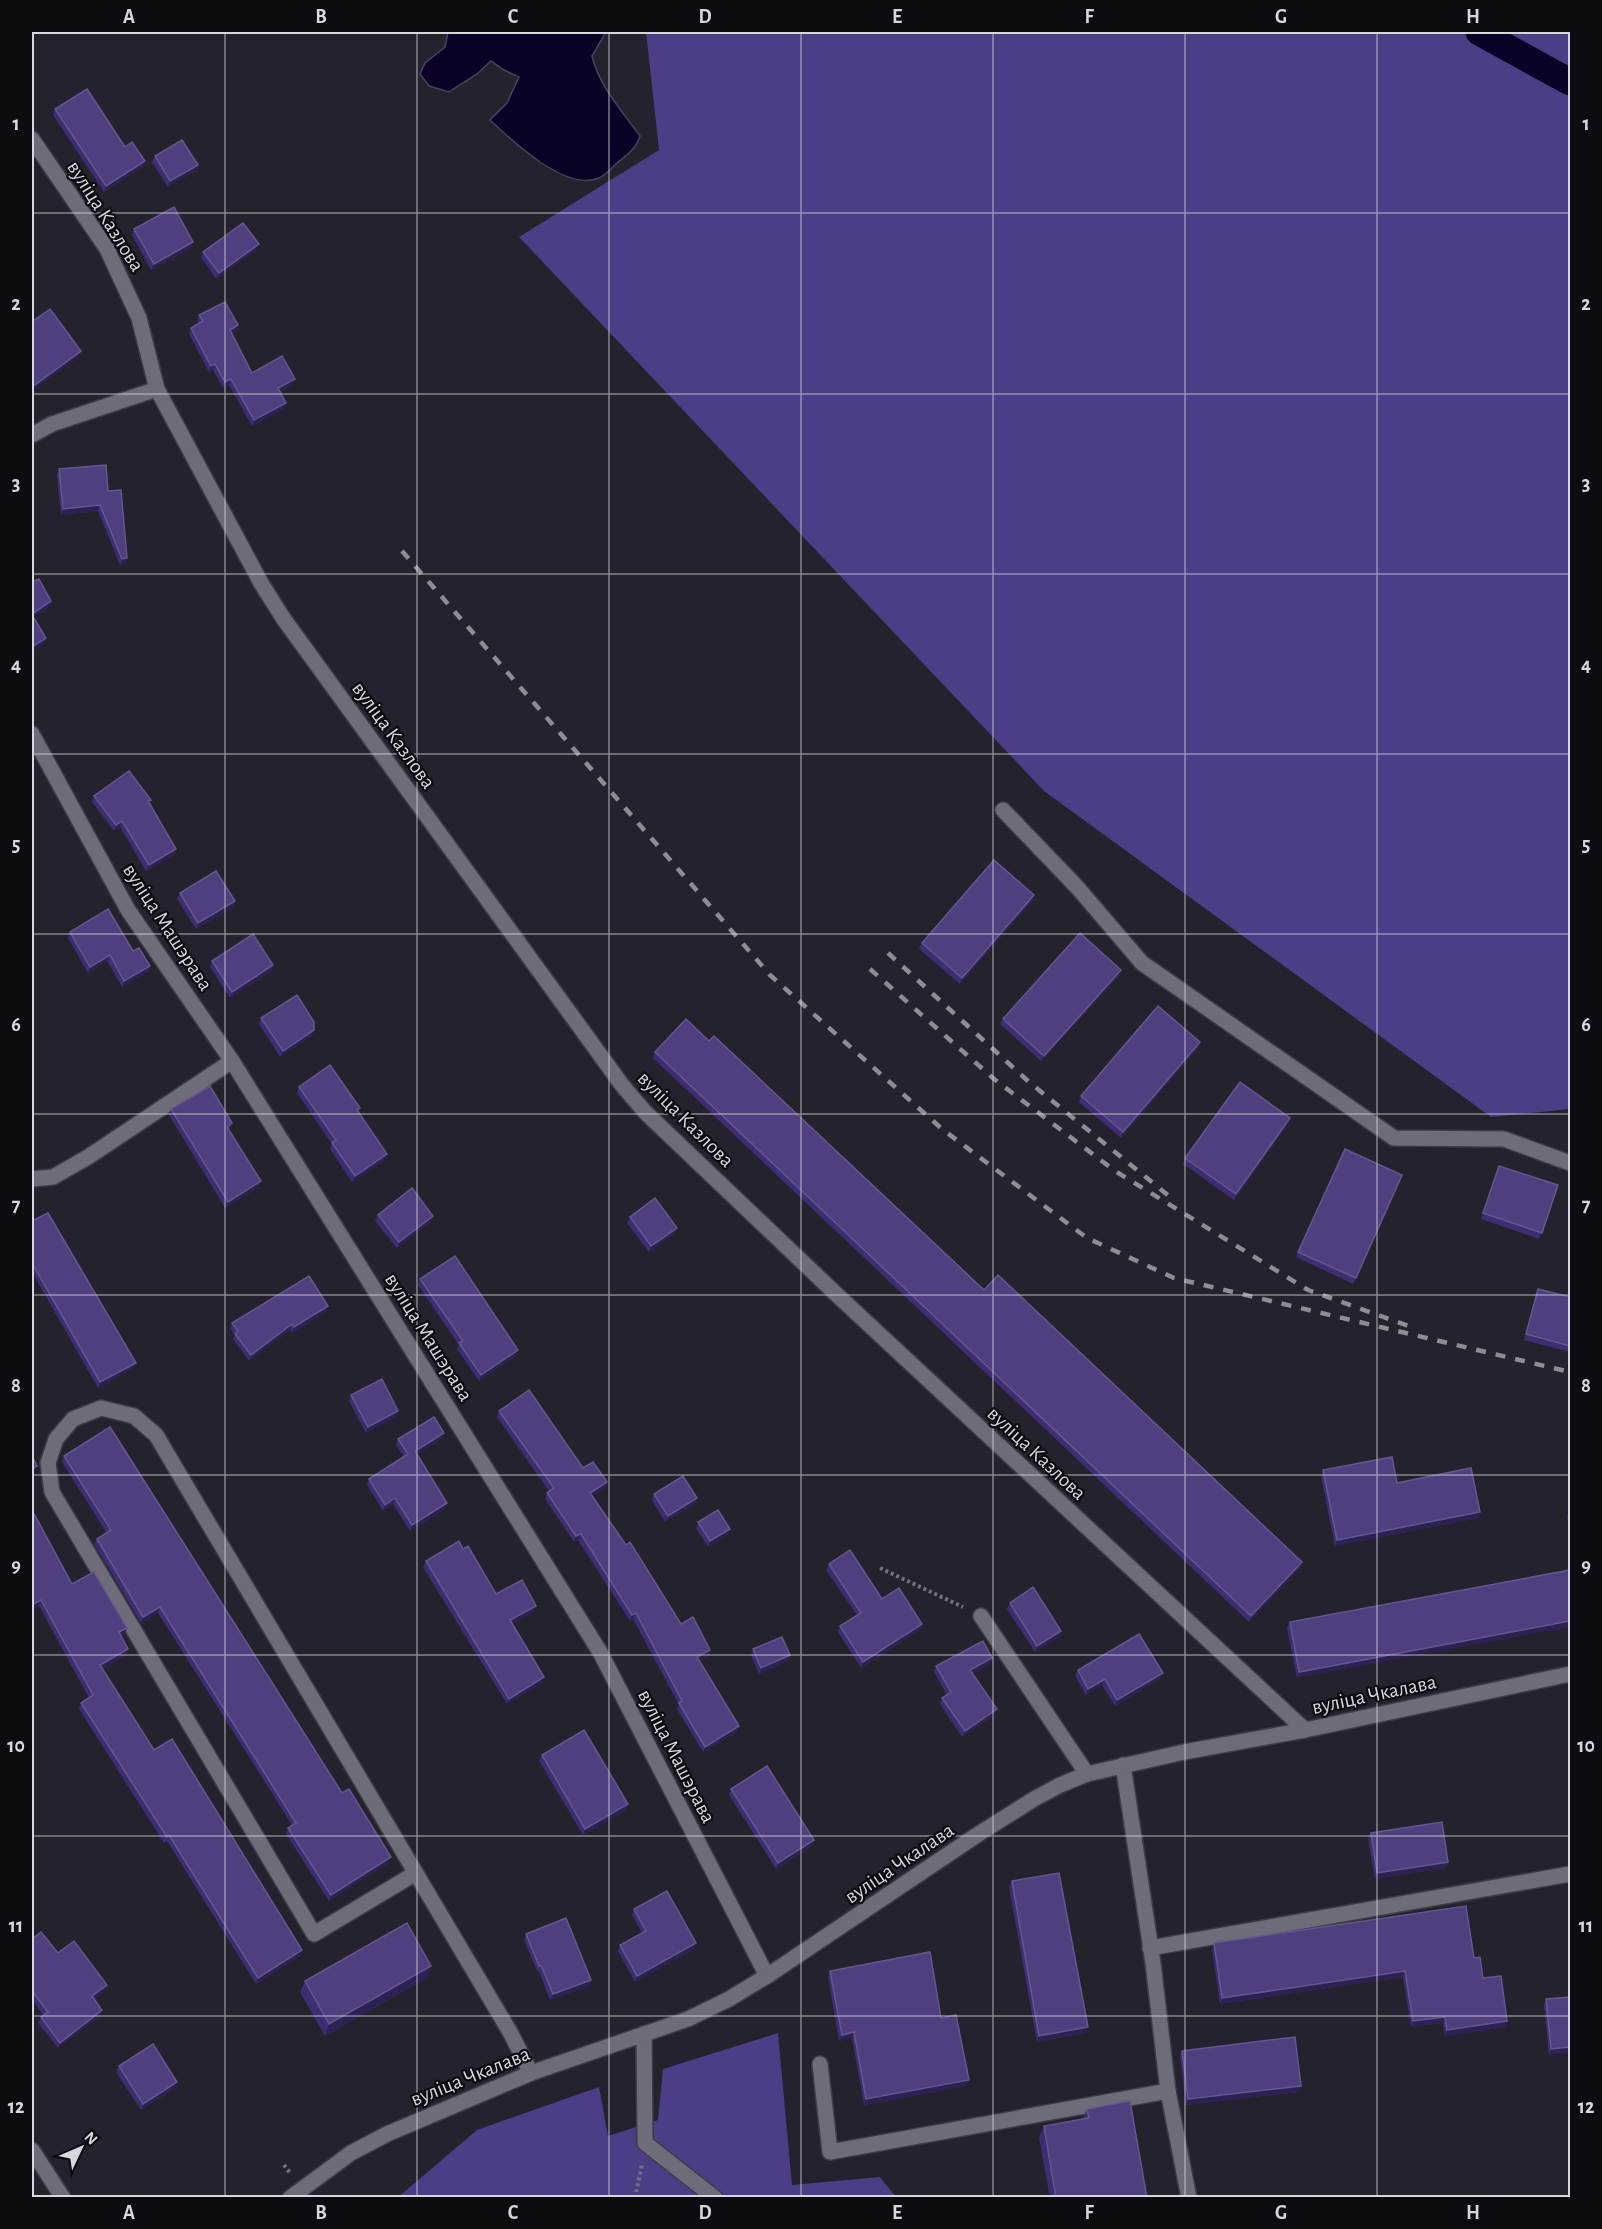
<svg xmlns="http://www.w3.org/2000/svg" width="1602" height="2229" font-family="'Alegreya Sans',sans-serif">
<rect width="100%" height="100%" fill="#23222d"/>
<g fill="#4c3d86">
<polygon points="646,32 1570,32 1570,1109 1491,1117 1044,791 519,237 659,150"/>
<polygon points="778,2033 792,2185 880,2177 896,2197 397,2198 477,2130 599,2087 608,2136 658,2120 663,2069"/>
</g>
<path fill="#0c0227" stroke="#49425e" stroke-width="1.5" d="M 448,32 L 606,32 L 592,56 C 599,86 622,111 640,136 C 636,149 627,155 617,163 C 612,168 606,175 599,178 C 566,192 513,142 490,120 L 507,103 L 519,77 L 504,70 L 491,61 L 477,74 L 449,92 L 429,86 L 420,74 L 425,63 L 445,47 Z"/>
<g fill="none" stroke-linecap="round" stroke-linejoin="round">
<polyline stroke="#0c0227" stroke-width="27" points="1479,32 1570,82"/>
<g stroke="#3d3c45" stroke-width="18">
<g id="minor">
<polyline points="32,139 107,249 139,318 157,389 261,583 283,618 622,1085 645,1112 835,1293 1305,1730"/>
<polyline points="32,435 52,424 157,389"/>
<polyline points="32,734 128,910 232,1061 600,1652 767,1976"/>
<polyline points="1003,810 1077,887 1142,963 1394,1138 1504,1139 1570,1163"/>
<polyline points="32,1179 53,1177 88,1157 232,1061"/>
<polyline points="981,1616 1087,1774"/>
<polyline points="1123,1765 1153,1963 1168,2091 1189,2198"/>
<polyline points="416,1873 314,1934 52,1492 48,1463 56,1439 73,1419 101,1408 134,1416 156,1435 510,2032 531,2073"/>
<polyline points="1150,1948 1570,1874"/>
<polyline points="644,2034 645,2143 715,2198"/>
<polyline points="820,2064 830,2152 1168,2091"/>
<polyline points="32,2150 63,2198"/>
<polyline points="290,2198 351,2153 387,2134 531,2073 688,2019 729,1999 767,1976 980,1833 1034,1799 1060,1785 1087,1774 1184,1752 1305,1730 1570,1674"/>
</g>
</g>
<g stroke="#71717a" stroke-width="4" stroke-dasharray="3 3" stroke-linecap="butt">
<polyline points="880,1568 963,1607"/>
<polyline points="284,2165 290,2173"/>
<polyline points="635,2198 642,2164"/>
</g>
<use href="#minor" stroke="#6d6c79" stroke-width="15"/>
<g stroke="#8e8d96" stroke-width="4.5" stroke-dasharray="10 10" stroke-linecap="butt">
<polyline points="402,551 770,975 942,1129 1087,1238 1174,1278 1570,1372"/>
<polyline points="888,953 1029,1082 1169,1196"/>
<polyline points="870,969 994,1079 1115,1171 1308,1290 1414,1328"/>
</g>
</g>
<g fill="#3f2d74">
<polygon points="55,109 125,147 143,167 104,192 53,115"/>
<polygon points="155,156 198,165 195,171 168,187 152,162"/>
<polygon points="134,229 193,242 191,248 151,270 132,235"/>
<polygon points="256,250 216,279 201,257 203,252"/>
<polygon points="199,315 238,325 236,331 232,333 252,373 292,385 280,392 284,409 252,426 229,385 223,388 213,370 209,372 189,334 191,328 199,324 197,321"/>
<polygon points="59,469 108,491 127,558 124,564 120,565 98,511 61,515 57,475"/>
<polygon points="94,796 149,803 174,855 146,871 120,827 114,831 92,802"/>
<polygon points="180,893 235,901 233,907 196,929 177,899"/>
<polygon points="1034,895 1032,901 960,984 919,949 922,943"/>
<polygon points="70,932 133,951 150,966 148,972 122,987 107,961 88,973 68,938"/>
<polygon points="212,961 273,965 271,971 230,998 210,967"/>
<polygon points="1119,976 1041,1061 1000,1024 1003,1019"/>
<polygon points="261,1018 312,1036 280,1057 259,1024"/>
<polygon points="709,1041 984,1290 1300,1568 1249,1622 653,1058 655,1052"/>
<polygon points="1200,1042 1198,1048 1121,1138 1079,1102 1081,1096"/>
<polygon points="299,1087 360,1108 358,1112 385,1160 352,1182 330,1149 332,1144 297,1093"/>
<polygon points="171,1109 232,1123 229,1130 259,1187 225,1208 169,1115"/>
<polygon points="1290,1118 1288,1124 1234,1200 1183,1164 1185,1158"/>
<polygon points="1499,1166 1558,1185 1539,1239 1481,1219"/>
<polygon points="1400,1181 1353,1284 1296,1257 1298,1252"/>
<polygon points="378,1215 433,1216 431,1222 397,1248 375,1221"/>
<polygon points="630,1217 674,1234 649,1252 627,1223"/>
<polygon points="32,1221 136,1363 133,1368 98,1388 32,1272"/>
<polygon points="420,1279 518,1350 516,1356 479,1381 457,1349 459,1345 418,1285"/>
<polygon points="1538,1289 1570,1297 1570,1352 1524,1340"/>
<polygon points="326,1312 292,1333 290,1330 249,1361 233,1339 235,1335 230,1329 232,1323"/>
<polygon points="351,1395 396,1417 366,1433 349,1401"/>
<polygon points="499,1411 583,1468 607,1482 605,1488 593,1496 681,1624 710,1650 708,1656 699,1660 739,1726 737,1732 703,1752 677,1709 679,1705 633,1619 630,1621 578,1540 574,1542 545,1499 547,1493 549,1491 497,1417"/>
<polygon points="398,1439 441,1439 417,1454 445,1509 410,1531 393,1504 383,1511 367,1485 369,1479 404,1457 396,1445"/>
<polygon points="64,1456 342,1793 389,1863 329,1901 286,1834 288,1828 292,1825 158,1613 141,1623 94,1544 97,1539 106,1532 62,1462"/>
<polygon points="1323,1470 1397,1483 1480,1512 1478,1518 1335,1546 1321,1476"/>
<polygon points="654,1494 697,1498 695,1504 665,1522 652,1500"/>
<polygon points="32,1510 72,1584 125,1634 121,1636 128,1649 126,1655 102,1669 154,1750 302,1950 300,1956 256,1984 167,1841 164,1843 79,1709 81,1703 89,1698 39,1606 32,1610"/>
<polygon points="1569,1511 1570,1511 1570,1532 1567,1517"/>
<polygon points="698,1522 730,1529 727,1535 708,1547 696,1528"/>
<polygon points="463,1549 496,1594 536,1606 534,1612 512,1624 542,1683 507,1704 423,1567 426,1561"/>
<polygon points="829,1564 922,1624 920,1630 861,1668 838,1632 840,1626 857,1615 826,1570"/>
<polygon points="1570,1570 1297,1678 1287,1628 1290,1622"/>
<polygon points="1010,1603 1061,1631 1059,1637 1035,1652 1007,1609"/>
<polygon points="753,1649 790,1655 788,1661 759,1674 751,1655"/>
<polygon points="990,1664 973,1673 997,1709 994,1715 962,1737 940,1704 942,1698 947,1695 934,1672 936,1666"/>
<polygon points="1078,1670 1160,1679 1115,1706 1102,1685 1086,1695 1075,1676"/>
<polygon points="542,1755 626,1810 583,1835 539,1761"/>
<polygon points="731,1789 812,1846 776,1869 729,1795"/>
<polygon points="1371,1833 1448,1862 1446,1868 1375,1879 1368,1839"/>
<polygon points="1012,1881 1088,2027 1086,2033 1037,2042 1009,1887"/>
<polygon points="634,1909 694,1949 635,1982 618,1951 620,1945 642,1933 632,1915"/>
<polygon points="526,1934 591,1980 589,1986 550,2000 539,1971 537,1971 524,1940"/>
<polygon points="32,1939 58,1953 105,1991 94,1999 100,2016 58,2048 38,2023 41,2017 43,2015 32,2000"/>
<polygon points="1214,1943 1474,1958 1505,2027 1445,2036 1443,2023 1411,2027 1403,1977 1220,2004 1212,1949"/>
<polygon points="431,1966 427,1978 325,2036 300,1992 305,1981"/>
<polygon points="830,1971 941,2018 969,2080 966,2086 864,2105 852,2038 839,2041 828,1977"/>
<polygon points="1570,1997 1549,2055 1544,2005 1546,1999"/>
<polygon points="1182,2051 1299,2092 1186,2105 1180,2056"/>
<polygon points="119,2066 175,2088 141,2110 116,2072"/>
<polygon points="1087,2109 1147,2198 1050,2198 1039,2138 1044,2126 1083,2119"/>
</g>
<g fill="#2d2153">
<polygon points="145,161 143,167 104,192 106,186"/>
<polygon points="198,165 195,171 168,187 170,181"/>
<polygon points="193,242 191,248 151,270 154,264"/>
<polygon points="259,244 256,250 216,279 219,273"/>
<polygon points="238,325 236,331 228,336 230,330"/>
<polygon points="81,351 79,357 32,391 32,387"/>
<polygon points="215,364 213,370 209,372 211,366"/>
<polygon points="231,379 229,385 223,388 225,382"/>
<polygon points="295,379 292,385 275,394 278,388"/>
<polygon points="286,403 284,409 252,426 254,420"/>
<polygon points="100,505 98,511 61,515 63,509"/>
<polygon points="127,558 124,564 120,565 122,559"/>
<polygon points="51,601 49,607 32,618 32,614"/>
<polygon points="46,638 44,644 32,651 32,647"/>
<polygon points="122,821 120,827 114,831 116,825"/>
<polygon points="176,849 174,855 146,871 149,865"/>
<polygon points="1034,895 1032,901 960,984 962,978"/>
<polygon points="235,901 233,907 196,929 198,923"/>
<polygon points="110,955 107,961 88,973 90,967"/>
<polygon points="273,965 271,971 230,998 232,992"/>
<polygon points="150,966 148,972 122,987 124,981"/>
<polygon points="1121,970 1119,976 1041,1061 1044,1056"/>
<polygon points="314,1030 312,1036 280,1057 283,1051"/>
<polygon points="1200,1042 1198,1048 1121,1138 1123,1132"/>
<polygon points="1290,1118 1288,1124 1234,1200 1236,1194"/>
<polygon points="387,1154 385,1160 352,1182 355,1176"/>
<polygon points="261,1181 259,1187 225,1208 228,1202"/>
<polygon points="433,1216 431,1222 397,1248 399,1242"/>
<polygon points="677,1228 674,1234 649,1252 651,1246"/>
<polygon points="328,1306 326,1312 292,1333 294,1327"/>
<polygon points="292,1324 290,1330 249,1361 251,1355"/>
<polygon points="518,1350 516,1356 479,1381 481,1375"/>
<polygon points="136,1363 133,1368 98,1388 100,1382"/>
<polygon points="398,1411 396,1417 366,1433 368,1427"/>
<polygon points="444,1433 441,1439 413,1457 415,1451"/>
<polygon points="37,1466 35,1472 32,1474 32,1469"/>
<polygon points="607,1482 605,1488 588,1499 590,1493"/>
<polygon points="395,1498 393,1504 383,1511 385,1505"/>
<polygon points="697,1498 695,1504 665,1522 668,1516"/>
<polygon points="447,1503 445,1509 410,1531 412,1525"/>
<polygon points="1480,1512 1478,1518 1335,1546 1337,1540"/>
<polygon points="730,1529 727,1535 708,1547 710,1541"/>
<polygon points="581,1534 578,1540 574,1542 576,1536"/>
<polygon points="1302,1562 1300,1568 1249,1622 1251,1616"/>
<polygon points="41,1600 39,1606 32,1610 32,1605"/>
<polygon points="536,1606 534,1612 508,1626 510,1620"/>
<polygon points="160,1607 158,1613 141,1623 143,1617"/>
<polygon points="636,1613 633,1619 630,1621 632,1615"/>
<polygon points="1570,1621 1570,1627 1297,1678 1299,1672"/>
<polygon points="922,1624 920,1630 861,1668 863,1662"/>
<polygon points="127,1628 125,1634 117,1638 119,1632"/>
<polygon points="1061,1631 1059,1637 1035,1652 1037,1646"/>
<polygon points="128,1649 126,1655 98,1671 100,1665"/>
<polygon points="710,1650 708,1656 695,1663 697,1657"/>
<polygon points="790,1655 788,1661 759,1674 761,1668"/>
<polygon points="992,1658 990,1664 968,1676 970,1670"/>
<polygon points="1163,1673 1160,1679 1115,1706 1117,1700"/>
<polygon points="544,1677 542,1683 507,1704 509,1699"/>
<polygon points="1105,1679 1102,1685 1086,1695 1088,1689"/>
<polygon points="997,1709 994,1715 962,1737 965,1731"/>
<polygon points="739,1726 737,1732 703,1752 705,1747"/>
<polygon points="628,1804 626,1810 583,1835 585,1829"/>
<polygon points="814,1840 812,1846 776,1869 778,1863"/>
<polygon points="391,1857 389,1863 329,1901 331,1895"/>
<polygon points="1448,1862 1446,1868 1375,1879 1377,1873"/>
<polygon points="696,1943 694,1949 635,1982 637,1976"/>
<polygon points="302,1950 300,1956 256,1984 258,1978"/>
<polygon points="431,1966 427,1978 325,2036 329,2024"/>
<polygon points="1405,1971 1403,1977 1220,2004 1222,1998"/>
<polygon points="591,1980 589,1986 550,2000 553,1994"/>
<polygon points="107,1985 105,1991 90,2002 92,1996"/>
<polygon points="102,2010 100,2016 58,2048 60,2043"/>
<polygon points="1445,2017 1443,2023 1411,2027 1413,2021"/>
<polygon points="1507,2021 1505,2027 1445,2036 1447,2030"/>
<polygon points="1088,2027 1086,2033 1037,2042 1039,2036"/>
<polygon points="854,2032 852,2038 839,2041 842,2035"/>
<polygon points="1570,2047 1570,2053 1549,2055 1551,2049"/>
<polygon points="969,2080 966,2086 864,2105 866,2099"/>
<polygon points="177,2082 175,2088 141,2110 143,2104"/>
<polygon points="1301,2086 1299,2092 1186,2105 1188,2099"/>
</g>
<g fill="#503f7f" stroke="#65578e" stroke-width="1.5">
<polygon points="87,89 125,147 132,142 145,161 106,186 55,109"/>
<polygon points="182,140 198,165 170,181 155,156"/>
<polygon points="174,207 193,242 154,264 134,229"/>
<polygon points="243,223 259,244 219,273 203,252"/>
<polygon points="225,302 238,325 230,330 252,373 282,356 295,379 278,388 286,403 254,420 231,379 225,382 215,364 211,366 191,328 203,321 199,315"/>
<polygon points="50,309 81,351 32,387 32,322"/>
<polygon points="106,465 108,491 121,490 127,558 122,559 100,505 63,509 59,469"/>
<polygon points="39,579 51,601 32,614 32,582"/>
<polygon points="32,615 46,638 32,647"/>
<polygon points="129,771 151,800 148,801 176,849 149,865 122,821 116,825 94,796"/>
<polygon points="994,860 1034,895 962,978 922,943"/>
<polygon points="216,871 235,901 198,923 180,893"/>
<polygon points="108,909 133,951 139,948 150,966 124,981 110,955 90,967 70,932"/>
<polygon points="1080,933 1121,970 1044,1056 1003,1019"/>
<polygon points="253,934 273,965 232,992 212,961"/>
<polygon points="297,995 314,1022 314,1030 283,1051 261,1018"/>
<polygon points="1158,1006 1200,1042 1123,1132 1081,1096"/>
<polygon points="686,1019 709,1041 714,1036 984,1290 998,1275 1302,1562 1251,1616 655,1052"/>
<polygon points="330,1065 360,1108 357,1110 387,1154 355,1176 332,1143 336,1140 299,1087"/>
<polygon points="1240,1082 1290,1118 1236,1194 1185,1158"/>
<polygon points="210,1086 232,1123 227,1127 261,1181 228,1202 171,1109"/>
<polygon points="1345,1149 1402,1175 1356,1278 1298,1252"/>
<polygon points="1499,1166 1558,1185 1542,1233 1483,1213"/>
<polygon points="412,1188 433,1216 399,1242 378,1215"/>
<polygon points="655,1198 677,1228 651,1246 630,1217"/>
<polygon points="48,1213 136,1363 100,1382 32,1263 32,1221"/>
<polygon points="455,1256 518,1350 481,1375 459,1343 463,1341 420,1279"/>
<polygon points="309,1276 328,1306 294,1327 292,1324 251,1355 235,1334 238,1331 232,1323"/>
<polygon points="1538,1289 1570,1297 1570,1346 1526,1334"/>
<polygon points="382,1379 398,1411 368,1427 351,1395"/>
<polygon points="529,1390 583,1468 593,1462 607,1482 590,1493 626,1545 630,1542 681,1624 693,1617 710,1650 697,1657 739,1726 705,1747 679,1703 682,1701 636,1613 632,1615 581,1534 576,1536 547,1493 554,1488 499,1411"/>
<polygon points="434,1417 444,1433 415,1451 447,1503 412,1525 395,1498 385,1505 369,1479 408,1454 398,1439"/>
<polygon points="110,1427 342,1793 349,1789 391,1857 331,1895 288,1828 296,1823 160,1607 143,1617 97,1539 111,1530 64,1456"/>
<polygon points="32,1456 37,1466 32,1469"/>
<polygon points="1392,1457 1397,1483 1471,1468 1480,1512 1337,1540 1323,1470"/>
<polygon points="683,1476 697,1498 668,1516 654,1494"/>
<polygon points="32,1510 72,1584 94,1572 127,1628 119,1632 128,1649 100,1665 154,1750 172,1739 302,1950 258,1978 169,1835 167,1837 81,1703 93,1695 41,1600 32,1605"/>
<polygon points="718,1510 730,1529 710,1541 698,1522"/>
<polygon points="459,1541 463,1549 468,1546 496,1594 522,1580 536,1606 510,1620 544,1677 509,1699 426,1561"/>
<polygon points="850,1550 882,1599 899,1588 922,1624 863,1662 840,1626 861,1613 829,1564"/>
<polygon points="1570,1570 1570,1621 1299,1672 1290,1622"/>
<polygon points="1033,1587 1061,1631 1037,1646 1010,1603"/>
<polygon points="1139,1634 1163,1673 1117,1700 1105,1679 1088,1689 1078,1670"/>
<polygon points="782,1637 790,1655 761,1668 753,1649"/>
<polygon points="983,1641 992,1658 970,1670 997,1709 965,1731 942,1698 951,1692 936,1666"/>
<polygon points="584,1730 628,1804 585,1829 542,1755"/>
<polygon points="767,1766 814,1840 778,1863 731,1789"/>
<polygon points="1442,1822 1448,1862 1377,1873 1371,1833"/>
<polygon points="1059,1873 1088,2027 1039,2036 1012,1881"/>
<polygon points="667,1891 696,1943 637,1976 620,1945 646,1931 634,1909"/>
<polygon points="1466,1906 1474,1958 1480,1957 1483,1978 1501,1976 1507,2021 1447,2030 1445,2017 1413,2021 1405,1971 1222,1998 1214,1943"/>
<polygon points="566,1918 591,1980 553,1994 541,1965 539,1966 526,1934"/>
<polygon points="407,1923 431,1966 329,2024 305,1981"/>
<polygon points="41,1932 58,1953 74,1941 107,1985 92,1996 102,2010 60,2043 41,2017 48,2012 32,1991 32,1939"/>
<polygon points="930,1952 941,2018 956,2015 969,2080 866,2099 854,2032 842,2035 830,1971"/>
<polygon points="1570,1997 1570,2047 1551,2049 1546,1999"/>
<polygon points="1295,2037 1301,2086 1188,2099 1182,2051"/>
<polygon points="153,2044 177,2082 143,2104 119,2066"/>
<polygon points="1130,2101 1147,2198 1056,2198 1044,2126 1089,2118 1087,2109"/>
</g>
<path fill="none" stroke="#d7d7de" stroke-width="1.5" stroke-opacity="0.55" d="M 225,32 L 225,2198M 417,32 L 417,2198M 609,32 L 609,2198M 801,32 L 801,2198M 993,32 L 993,2198M 1185,32 L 1185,2198M 1377,32 L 1377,2198M 32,213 L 1570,213M 32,394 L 1570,394M 32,574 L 1570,574M 32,754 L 1570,754M 32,934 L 1570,934M 32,1114 L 1570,1114M 32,1295 L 1570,1295M 32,1475 L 1570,1475M 32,1655 L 1570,1655M 32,1836 L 1570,1836M 32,2016 L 1570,2016"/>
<g text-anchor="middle" stroke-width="4.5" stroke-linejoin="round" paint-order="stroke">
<g font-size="21" fill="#d7d7de" stroke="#0d0c11">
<text transform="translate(106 216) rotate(58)" y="7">вуліца Казлова</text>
<text transform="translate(394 735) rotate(54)" y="7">вуліца Казлова</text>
<text transform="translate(168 927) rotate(57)" y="7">вуліца Машэрава</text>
<text transform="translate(686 1119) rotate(45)" y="7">вуліца Казлова</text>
<text transform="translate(429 1337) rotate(58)" y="7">вуліца Машэрава</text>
<text transform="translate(1037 1453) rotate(43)" y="7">вуліца Казлова</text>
<text transform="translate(1374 1694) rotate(-12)" y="7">вуліца Чкалава</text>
<text transform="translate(677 1756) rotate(63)" y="7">вуліца Машэрава</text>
<text transform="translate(899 1863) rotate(-34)" y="7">вуліца Чкалава</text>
<text transform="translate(470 2076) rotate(-22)" y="7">вуліца Чкалава</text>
</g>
</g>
<rect width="1602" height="2229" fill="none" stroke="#0d0c11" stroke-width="66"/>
<g transform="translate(81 2148) rotate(46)" stroke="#0d0c11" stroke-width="4.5" paint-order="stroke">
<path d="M0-4.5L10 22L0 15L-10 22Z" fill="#d7d7de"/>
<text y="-9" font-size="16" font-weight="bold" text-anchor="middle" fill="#d7d7de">N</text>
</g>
<rect x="33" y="33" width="1536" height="2163" fill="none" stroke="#d7d7de" stroke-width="2"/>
<g font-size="20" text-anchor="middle" font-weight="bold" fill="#d7d7de">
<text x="129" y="23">A</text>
<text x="321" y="23">B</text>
<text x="513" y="23">C</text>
<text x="705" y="23">D</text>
<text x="897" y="23">E</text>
<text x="1089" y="23">F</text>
<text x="1281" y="23">G</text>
<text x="1473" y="23">H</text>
<text x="16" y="130">1</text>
<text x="1586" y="130">1</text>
<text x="16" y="310">2</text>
<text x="1586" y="310">2</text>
<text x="16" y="490">3</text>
<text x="1586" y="490">3</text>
<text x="16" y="671">4</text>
<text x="1586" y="671">4</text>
<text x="16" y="851">5</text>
<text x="1586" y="851">5</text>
<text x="16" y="1031">6</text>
<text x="1586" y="1031">6</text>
<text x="16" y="1211">7</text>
<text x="1586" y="1211">7</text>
<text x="16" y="1392">8</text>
<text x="1586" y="1392">8</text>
<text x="16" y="1572">9</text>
<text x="1586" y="1572">9</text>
<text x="16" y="1752">10</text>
<text x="1586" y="1752">10</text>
<text x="16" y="1932">11</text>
<text x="1586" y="1932">11</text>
<text x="16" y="2113">12</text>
<text x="1586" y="2113">12</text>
<text x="129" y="2219">A</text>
<text x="321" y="2219">B</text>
<text x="513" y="2219">C</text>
<text x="705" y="2219">D</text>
<text x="897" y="2219">E</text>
<text x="1089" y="2219">F</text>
<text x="1281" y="2219">G</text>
<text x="1473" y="2219">H</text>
</g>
</svg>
